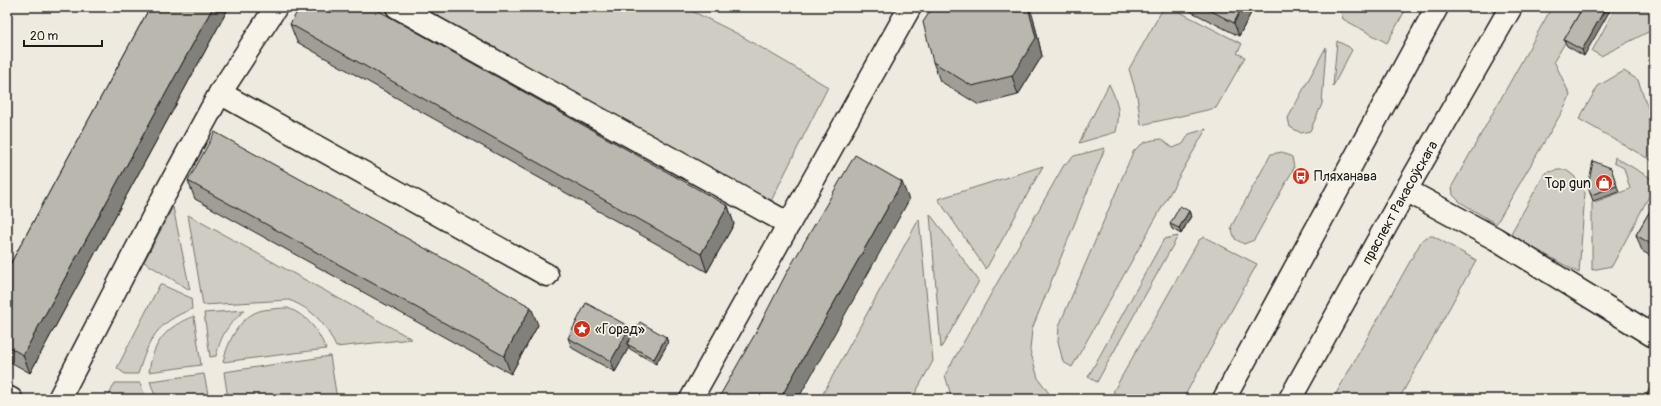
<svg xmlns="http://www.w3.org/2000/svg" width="1661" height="406" font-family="Pangolin,sans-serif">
<rect width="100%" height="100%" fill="#eeeae0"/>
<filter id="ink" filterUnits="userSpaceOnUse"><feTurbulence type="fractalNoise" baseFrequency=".025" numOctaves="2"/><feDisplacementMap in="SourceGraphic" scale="8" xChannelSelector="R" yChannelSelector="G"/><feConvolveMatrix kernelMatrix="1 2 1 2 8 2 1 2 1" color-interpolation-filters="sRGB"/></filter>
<g filter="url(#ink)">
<g fill="#cfccc3" stroke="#767470">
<polygon points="414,7 684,7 738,34 828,87 770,203"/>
<polygon points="1164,7 1170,7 1242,44 1237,53 1245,57 1216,108 1141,125 1137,96 1129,69"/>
<polygon points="1341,7 1407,7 1387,43 1343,19 1340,9"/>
<polygon points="1552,7 1587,7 1554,61 1570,95 1566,105 1496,224 1460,202 1453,195 1452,186"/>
<polygon points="1616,7 1654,7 1654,29 1601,56 1592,51"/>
<polygon points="1337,41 1349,47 1352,50 1333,86"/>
<polygon points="1326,47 1322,104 1310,131 1301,133 1290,127 1288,118"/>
<polygon points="1624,71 1638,80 1654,125 1654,162 1579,119 1598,86"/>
<path d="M 1109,84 C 1118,103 1121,112 1116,132 L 1079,143 Z"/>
<path d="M 1206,129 L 1072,367 L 1063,362 L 1058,341 L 1059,326 L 1133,152 C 1142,142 1149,140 1162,139 L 1173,148 L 1183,144 L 1189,134 Z"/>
<polygon points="1105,148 1032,329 1030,350 1038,378 1053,399 952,399 945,375 1064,165 1074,156"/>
<polygon points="1282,152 1292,157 1294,168 1254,240 1244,244 1235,239 1231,227 1271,154"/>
<polygon points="1615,157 1654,180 1654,187 1612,266 1592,270 1592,203 1630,189 1624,168 1614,163"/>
<polygon points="1043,166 986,269 938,199"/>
<polygon points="1557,170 1566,170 1574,176 1585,193 1579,273 1510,235 1545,173"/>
<polygon points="173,207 190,290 144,262"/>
<polygon points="930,214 979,281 941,348"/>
<path d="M 188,215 L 412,339 L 336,347 C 325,323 314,310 289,300 L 203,305 Z"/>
<polygon points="919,219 933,361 912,399 820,399"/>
<polygon points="1178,236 1097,382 1088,377 1164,239"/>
<polygon points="1429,236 1433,236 1476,260 1399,399 1333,399 1422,240"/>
<polygon points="1204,237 1257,264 1183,399 1125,399 1113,392 1199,240"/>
<path d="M 160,284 L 191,298 L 192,309 C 156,323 149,339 138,374 L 125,374 L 117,368 Z"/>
<path d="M 288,308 C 309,317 317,329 326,349 L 223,362 C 228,341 240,315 263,310 C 271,309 280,308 288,308 Z"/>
<path d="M 245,310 C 227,326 222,333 216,356 L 210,357 L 204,313 Z"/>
<path d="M 194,316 L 201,365 L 149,372 C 153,342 166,327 194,316 Z"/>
<polygon points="330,356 337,399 228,399 224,372"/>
<polygon points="204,374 209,399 156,399 150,381"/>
<polygon points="115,383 140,383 146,399 107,399"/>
</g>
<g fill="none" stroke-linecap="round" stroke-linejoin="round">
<g stroke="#1c1c1c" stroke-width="25">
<g id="minor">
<polyline points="397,7 789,224"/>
<polyline points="220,93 547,275"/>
<polyline points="1406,190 1496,239 1652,335 1654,332"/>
<polyline points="7,397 11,399"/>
<polyline points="59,399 165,194 220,93 276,7"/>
<polyline points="691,399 910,7"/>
</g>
</g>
<g stroke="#1c1c1c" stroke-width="25">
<g id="major">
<polyline points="1224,399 1437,7"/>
<path id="s1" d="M 1290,399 L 1406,190 L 1511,7"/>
</g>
</g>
<use href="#minor" stroke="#f7f3e8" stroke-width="22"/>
<use href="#major" stroke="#f7f3e8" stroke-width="22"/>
</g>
<g fill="#a09d96" stroke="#1c1c1c">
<polygon points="150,7 229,7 30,373 7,360 7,270"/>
<polygon points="1182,7 1254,7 1239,36"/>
<polygon points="1583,7 1584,56 1567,46 1564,40"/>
<polygon points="1033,17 1042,56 1018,95 979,105 940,81 933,62"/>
<polygon points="290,24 728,206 734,224 707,272 297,42"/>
<polygon points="1611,169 1619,192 1593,201 1588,187"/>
<polygon points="188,181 538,325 511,374 195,199"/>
<polygon points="1654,204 1654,258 1642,251 1636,235"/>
<polygon points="1189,211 1191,216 1181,234 1172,229 1170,224"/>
<polygon points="633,334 666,337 668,343 656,364 630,349 629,347 615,372 572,348 568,338"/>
</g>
<g fill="#82807a" stroke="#1c1c1c">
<polygon points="213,7 229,7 30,373 23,355"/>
<polygon points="1028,7 1029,7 1033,17 1042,56 1018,95 1012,76"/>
<polygon points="1242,7 1254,7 1239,36 1234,23"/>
<polygon points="1606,7 1612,7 1584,56 1582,50"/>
<polygon points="902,182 909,200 798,399 780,399"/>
<polygon points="728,206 734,224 707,272 701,254"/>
<polygon points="1189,211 1191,216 1181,234 1179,228"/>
<polygon points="531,307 538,325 511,374 504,356"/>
<polygon points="630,327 634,337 627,344 629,347 615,372 611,361"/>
<polygon points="666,337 668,343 656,364 654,359"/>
</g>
<g fill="#bab7af" stroke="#1c1c1c">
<polygon points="150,7 213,7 23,355 7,346 7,270"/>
<polygon points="300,7 372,7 728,206 701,254 290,24"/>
<polygon points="933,7 1028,7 1036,38 1012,76 972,86 933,62 923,22"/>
<polygon points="1204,7 1242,7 1234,23"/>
<polygon points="1583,7 1606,7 1582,50 1564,40"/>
<polygon points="215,132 531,307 504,356 188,181"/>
<polygon points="855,155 902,182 780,399 718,399 755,334 786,274"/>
<polygon points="1593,161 1611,168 1617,186 1591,195 1588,187"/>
<polygon points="1654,204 1654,246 1636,235"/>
<polygon points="1180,206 1189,211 1179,228 1170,224"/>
<polygon points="586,303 630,327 611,361 568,338"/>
<polygon points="640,322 666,337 654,359 627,344"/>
<polygon points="1654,381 1654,399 1644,399"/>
</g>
</g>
<defs>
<g id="bus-disc" transform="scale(0.9)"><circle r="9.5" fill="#c8321e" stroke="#f7f3e8"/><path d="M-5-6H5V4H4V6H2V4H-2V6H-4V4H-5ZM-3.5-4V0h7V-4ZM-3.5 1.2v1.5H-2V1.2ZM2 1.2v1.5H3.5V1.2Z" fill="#fff"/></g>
<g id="shop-disc" transform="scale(0.9)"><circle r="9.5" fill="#c8321e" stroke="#f7f3e8"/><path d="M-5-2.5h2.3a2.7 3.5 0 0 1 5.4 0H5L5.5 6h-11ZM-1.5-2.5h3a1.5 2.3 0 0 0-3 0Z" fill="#fff"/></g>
<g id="sight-disc" transform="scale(0.9)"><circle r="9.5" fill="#c8321e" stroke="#f7f3e8"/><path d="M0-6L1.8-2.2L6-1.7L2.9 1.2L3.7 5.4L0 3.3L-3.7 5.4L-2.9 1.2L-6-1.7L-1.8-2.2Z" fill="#fff"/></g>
</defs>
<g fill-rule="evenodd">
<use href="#bus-disc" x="1301" y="176"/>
<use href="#shop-disc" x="1604" y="183"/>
<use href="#sight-disc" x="582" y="329"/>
</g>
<g text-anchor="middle" stroke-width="3.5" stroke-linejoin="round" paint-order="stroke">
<g font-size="14" fill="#1c1c1c" stroke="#f7f3e8" text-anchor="start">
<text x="1314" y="181">Пляханава</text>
<text x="1591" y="188" text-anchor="end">Top gun</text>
<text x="595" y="334">«Горад»</text>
</g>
<g font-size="14" fill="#1c1c1c" stroke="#f7f3e8">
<text dy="5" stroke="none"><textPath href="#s1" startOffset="225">праспект Ракасоўскага</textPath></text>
</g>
</g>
<rect width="1661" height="406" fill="none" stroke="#f7f3e8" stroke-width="24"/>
<rect x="12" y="12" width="1637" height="382" fill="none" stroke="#1c1c1c" stroke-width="1.5" filter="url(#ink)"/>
<path d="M24 40v6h78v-6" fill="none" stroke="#1c1c1c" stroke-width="2"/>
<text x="30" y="40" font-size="12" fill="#1c1c1c" stroke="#f7f3e8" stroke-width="3" paint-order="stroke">20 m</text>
</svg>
